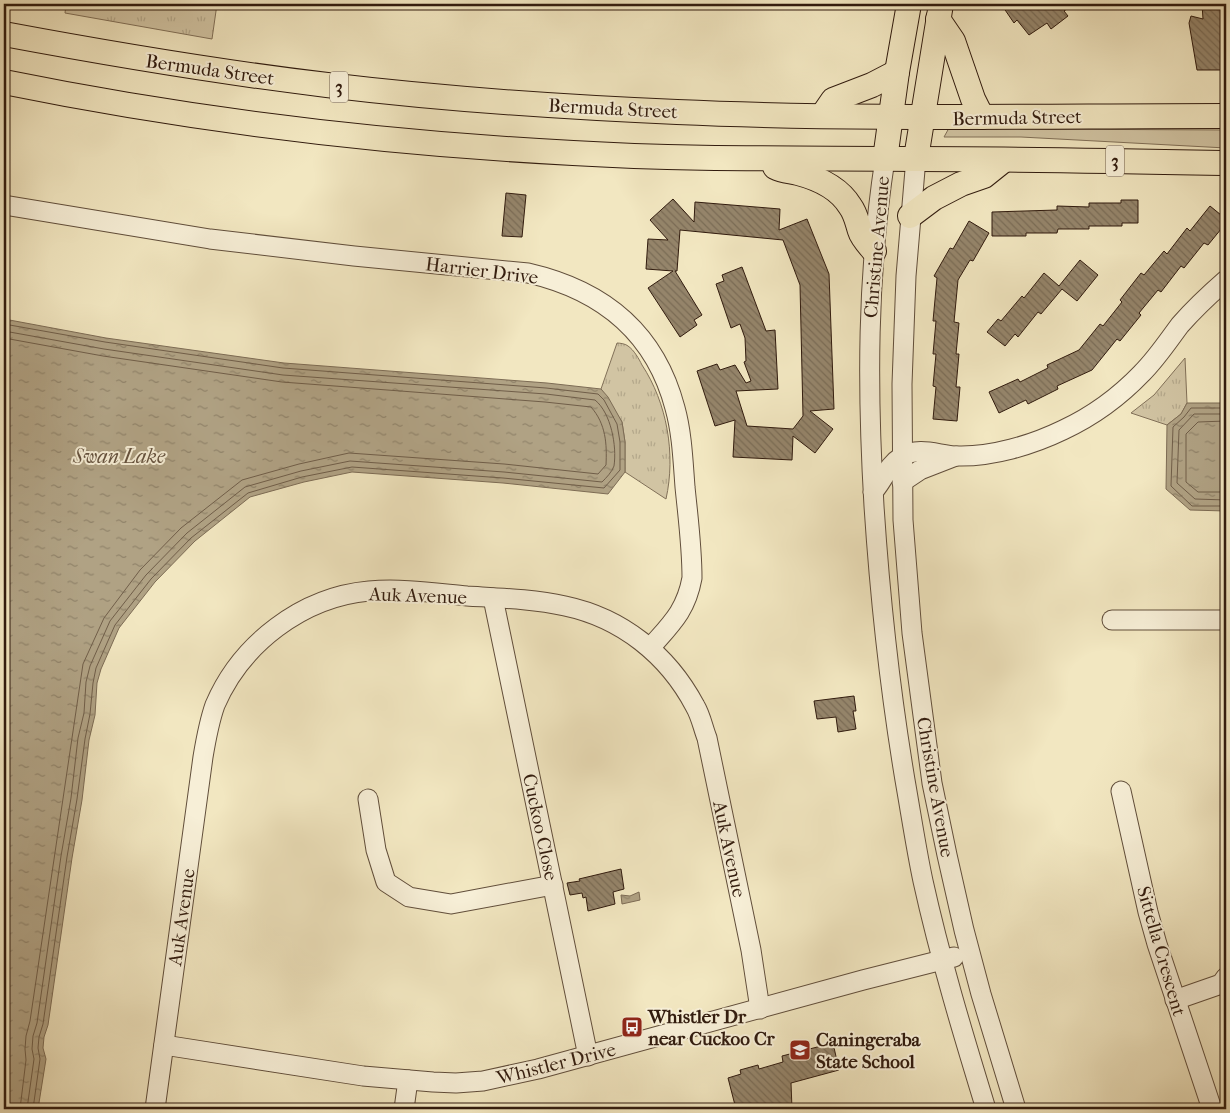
<svg xmlns="http://www.w3.org/2000/svg" width="1230" height="1113" font-family="'IM FELL French Canon',serif">
<defs>
<pattern id="park-tufts" width="24" height="20" patternUnits="userSpaceOnUse" patternTransform="scale(1.25)"><rect width="24" height="20" fill="#d1c4a3"/><path d="M3 7l-1-3M5 7V3M7 7l1-3M15 17l-1-3M17 17v-4M19 17l1-3" fill="none" stroke="#b4a88b"/></pattern>
<pattern id="water-ripples" width="26" height="14" patternUnits="userSpaceOnUse" patternTransform="scale(1.25)"><rect width="26" height="14" fill="#b0a284"/><path d="M2 4q2-2 4 0t4 0M15 11q2-2 4 0t4 0" fill="none" stroke="#90836a"/></pattern>
<pattern id="building-back-hatch" width="6" height="6" patternUnits="userSpaceOnUse" patternTransform="scale(1.25)"><rect width="6" height="6" fill="#95856b"/><path d="M-1 5l2 2M0 0l6 6M5-1l2 2" fill="none" stroke="#7a6c56"/></pattern>
</defs>
<rect width="100%" height="100%" fill="#f2e7c1"/>
<filter id="stains"><feTurbulence type="fractalNoise" baseFrequency=".004" numOctaves="4"/><feColorMatrix values="0 0 0 0 .2 0 0 0 0 .09 0 0 0 0 .02 0 0 0 .5 -.17"/></filter>
<radialGradient id="worn" r=".72"><stop offset=".6" stop-color="#630" stop-opacity="0"/><stop offset="1" stop-color="#630" stop-opacity=".3"/></radialGradient>
<polygon fill="#d1c4a3" stroke="#817058" points="1002,126 1021,129 1226,130 1226,148 1021,137 944,137 949,128"/>
<g fill="url(#park-tufts)" stroke="#817058">
<polygon points="66,4 217,4 212,39 65,13"/>
<path d="M 617,343 C 620,343 626,344 628,346 C 634,350 639,359 642,365 C 667,403 676,454 666,499 L 625,472 L 625,442 L 622,422 L 601,389 Z"/>
<polygon points="1185,358 1187,403 1181,414 1167,425 1131,413 1154,395"/>
</g>
<g fill="url(#water-ripples)" stroke="#7d6c55">
<polygon points="4,319 106,338 284,363 547,383 601,389 608,397 622,422 625,442 625,472 608,494 503,483 352,472 304,482 250,497 195,541 155,582 119,628 101,669 97,683 95,715 89,740 82,800 72,858 48,1025 44,1037 43,1048 46,1059 38,1109 4,1109"/>
<polygon points="1187,403 1226,403 1226,511 1190,510 1166,489 1167,425 1181,414"/>
<polygon points="639,892 640,900 622,904 621,895 630,896"/>
</g>
<g fill="none" stroke-linecap="round" stroke-linejoin="round">
<g stroke="#705e49" stroke-width="1">
<polyline points="4,324 105,342 283,368 546,388 598,394 604,400 617,424 620,442 620,470 604,488 503,478 352,467 302,477 248,493 191,538 151,579 115,625 96,668 93,683 90,714 85,739 77,799 67,857 43,1024 39,1037 38,1048 40,1059 33,1109"/>
<path d="M 4,331 L 104,349 L 283,375 L 546,394 L 595,400 C 611,413 617,446 614,466 C 612,472 606,478 602,482 L 504,472 L 350,461 L 301,471 L 245,487 L 187,533 L 146,575 L 110,621 L 90,666 L 86,682 L 84,713 L 78,738 L 71,798 L 61,856 L 37,1023 L 33,1036 L 32,1049 L 34,1059 L 27,1109"/>
<path d="M 4,338 L 103,356 L 282,382 L 545,402 L 591,407 C 606,424 607,444 606,465 L 598,474 L 504,464 L 349,453 L 299,464 L 242,480 L 181,528 L 140,570 L 104,618 L 83,664 L 30,1021 L 26,1036 L 25,1049 L 26,1060 L 20,1109"/>
<polyline points="1226,408 1191,408 1184,417 1173,427 1171,486 1192,506 1226,506"/>
<polyline points="1226,414 1194,414 1179,430 1177,483 1195,499 1226,500"/>
<polyline points="1226,421 1198,422 1186,434 1186,482 1198,492 1226,492"/>
</g>
</g>
<g fill="url(#building-back-hatch)" stroke="#311b0e">
<polygon points="1001,4 1074,4 1064,11 1068,16 1051,29 1047,23 1029,35 1017,20 1014,23"/>
<polygon points="1202,4 1226,5 1226,70 1197,70 1189,23 1191,16 1203,19"/>
<polygon points="506,193 526,195 522,237 502,236"/>
<polygon points="673,199 694,222 695,202 780,209 779,230 807,219 829,274 834,409 810,411 833,429 815,453 793,436 792,460 733,457 735,420 715,426 697,371 717,364 720,370 735,365 746,383 751,381 744,362 746,361 745,338 740,324 731,328 716,284 724,281 722,275 742,267 766,331 775,330 778,389 736,391 747,426 793,429 803,416 800,285 783,240 680,230 677,271 675,271 702,315 694,320 697,325 680,337 648,288 673,271 646,269 648,239 668,240 650,220"/>
<polygon points="1121,200 1138,200 1138,223 1122,223 1122,226 1089,226 1089,229 1058,229 1057,233 1026,233 1026,236 992,236 992,212 1057,210 1057,206 1089,207 1089,203 1121,203"/>
<polygon points="1210,206 1226,219 1226,223 1208,245 1204,243 1184,268 1181,266 1161,292 1158,290 1139,313 1141,315 1120,341 1117,339 1092,370 1057,386 1058,389 1028,404 1026,400 999,413 989,392 1018,379 1020,382 1048,368 1047,365 1079,350 1100,324 1103,326 1122,302 1120,300 1141,273 1144,275 1164,251 1167,254 1187,228 1190,231"/>
<polygon points="969,221 989,233 973,261 970,260 958,280 954,322 959,323 956,354 959,354 956,387 960,387 957,421 933,419 936,387 933,386 936,354 933,354 936,321 933,321 937,278 934,276 950,248 953,249"/>
<polygon points="1080,260 1098,275 1077,301 1062,289 1041,314 1038,312 1018,337 1015,334 1005,346 987,332 998,319 1001,321 1022,296 1024,298 1044,273 1059,286"/>
<polygon points="854,696 856,711 853,711 856,729 838,732 836,717 817,719 814,701"/>
<polygon points="621,869 624,889 613,892 615,904 588,911 586,897 583,898 582,893 570,895 567,883 580,881 579,879"/>
<polygon points="833,1043 839,1070 791,1083 792,1109 736,1109 728,1078 741,1074 740,1070 758,1065 759,1069 783,1062 782,1056"/>
</g>
<g fill="none" stroke-linecap="round" stroke-linejoin="round">
<g stroke="#614e3b" stroke-width="21">
<g id="minor">
<polyline points="916,158 906,276 902,384 903,520 912,633 932,783 947,855 964,930 981,994 1016,1109"/>
<path d="M 885,159 C 867,276 867,388 874,506 C 880,598 890,690 905,780 C 911,814 916,848 923,881 C 940,958 963,1034 986,1109"/>
<path d="M 4,205 L 210,239 L 354,256 L 528,273 C 602,290 655,332 675,408 C 682,433 683,461 685,487 C 688,517 692,547 692,578 C 686,611 671,624 650,648"/>
<polyline points="902,482 920,470 956,456"/>
<path d="M 873,492 C 883,481 888,465 901,457 C 920,446 937,455 957,456 C 992,457 1032,445 1063,430 C 1093,416 1120,396 1142,373 C 1157,358 1168,341 1180,325 C 1194,309 1210,294 1226,280"/>
<polyline points="493,598 588,1056"/>
<polyline points="1112,620 1226,620"/>
<polyline points="1121,791 1148,912 1157,944 1212,1109"/>
<polyline points="368,799 376,850 386,882 409,897 451,904 553,885"/>
<polyline points="1175,1000 1221,984 1226,977"/>
<polyline points="164,1045 363,1076 433,1082 456,1083 483,1081 538,1069 863,980 954,957"/>
<path d="M 155,1109 L 203,757 C 206,739 209,722 215,705 C 241,644 302,597 369,591 C 401,588 435,593 467,596 C 499,598 533,599 565,606 C 622,618 668,655 695,706 C 701,716 703,728 707,738 L 751,950 L 760,1009"/>
<polyline points="404,1109 408,1080"/>
</g>
</g>
<g stroke="#311b0e" stroke-width="26">
<g id="major">
<polyline points="938,19 953,41 973,99 982,117"/>
<path d="M 4,34 C 111,54 218,72 327,85 C 443,99 560,107 677,112 C 860,120 1043,116 1226,116"/>
<path d="M 4,82 C 191,120 382,143 573,153 C 688,160 803,158 918,159 C 1021,159 1123,161 1226,163"/>
<polyline points="822,116 833,100 872,85 897,72"/>
<polyline points="916,158 941,4"/>
<polyline points="885,159 897,72 909,4"/>
<path d="M 775,167 C 783,171 790,171 798,173 C 817,178 839,188 850,206 C 856,214 857,222 860,231 C 862,238 869,245 874,251"/>
<polyline points="910,216 934,198 961,184 984,176 1004,160"/>
</g>
</g>
<use href="#minor" stroke="#f7efd7" stroke-width="19"/>
<use href="#major" stroke="#f2e7c1" stroke-width="24"/>
</g>
<defs>
<g id="bus-square" transform="scale(1.125)"><rect x="-9" y="-9" width="18" height="18" rx="4" fill="#8f2418" stroke="#f7efd7"/><path d="M-5-6H5V4H4V6H2V4H-2V6H-4V4H-5ZM-3.5-4V0h7V-4ZM-3.5 1.2v1.5H-2V1.2ZM2 1.2v1.5H3.5V1.2Z" fill="#fff"/></g>
<g id="school-square" transform="scale(1.125)"><rect x="-9" y="-9" width="18" height="18" rx="4" fill="#8f2418" stroke="#f7efd7"/><path d="M0-5L7-2L0 1L-7-2ZM-4 1L0 2.5L4 1V4Q0 6-4 4Z" fill="#fff"/></g>
</defs>
<g fill-rule="evenodd">
<use href="#bus-square" x="632" y="1027"/>
<use href="#school-square" x="800" y="1050"/>
</g>
<g text-anchor="middle" stroke-width="4" stroke-linejoin="round" paint-order="stroke">
<g fill="#f7efd7" stroke="#6c5b4a" stroke-width="1">
<rect x="330" y="71.5" width="18" height="31" rx="4"/>
<rect x="1106" y="145.5" width="18" height="31" rx="4"/>
</g>
<g font-size="18" font-weight="bold" fill="#311b0e">
<text x="339" y="93">3</text>
<text x="1115" y="167">3</text>
</g>
<g font-size="19" fill="#311b0e" stroke="#f7efd7">
<text transform="translate(210 69) rotate(8)" y="7">Bermuda Street</text>
<text transform="translate(613 108) rotate(3)" y="7">Bermuda Street</text>
<text transform="translate(1017 117) rotate(-1)" y="7">Bermuda Street</text>
<text transform="translate(876 247) rotate(-85)" y="7">Christine Avenue</text>
<text transform="translate(482 270) rotate(7)" y="7">Harrier Drive</text>
<text transform="translate(418 595) rotate(2)" y="7">Auk Avenue</text>
<text transform="translate(936 787) rotate(80)" y="7">Christine Avenue</text>
<text transform="translate(541 827) rotate(78)" y="7">Cuckoo Close</text>
<text transform="translate(730 849) rotate(78)" y="7">Auk Avenue</text>
<text transform="translate(181 917) rotate(-82)" y="7">Auk Avenue</text>
<text transform="translate(1162 951) rotate(74)" y="7">Sittella Crescent</text>
<text transform="translate(556 1063) rotate(-14)" y="7">Whistler Drive</text>
</g>
<g font-size="19" font-weight="bold" fill="#311b0e" stroke="#f7efd7" text-anchor="start">
<text x="648" y="1023">Whistler Dr<tspan x="648" dy="22">near Cuckoo Cr</tspan></text>
<text x="816" y="1046">Caningeraba<tspan x="816" dy="22">State School</tspan></text>
</g>
<g font-size="20" font-style="italic" fill="#64513d" stroke="#f7efd7">
<text x="119" y="463">Swan Lake</text>
</g>
</g>
<rect width="1230" height="1113" fill="none" stroke="#f2e7c1" stroke-width="20"/>
<rect x="5" y="5" width="1220" height="1103" fill="none" stroke="#311b0e" stroke-width="2.5"/>
<rect x="10" y="10" width="1210" height="1093" fill="none" stroke="#311b0e"/>
<rect width="100%" height="100%" filter="url(#stains)"/>
<rect width="100%" height="100%" fill="url(#worn)"/>
</svg>
